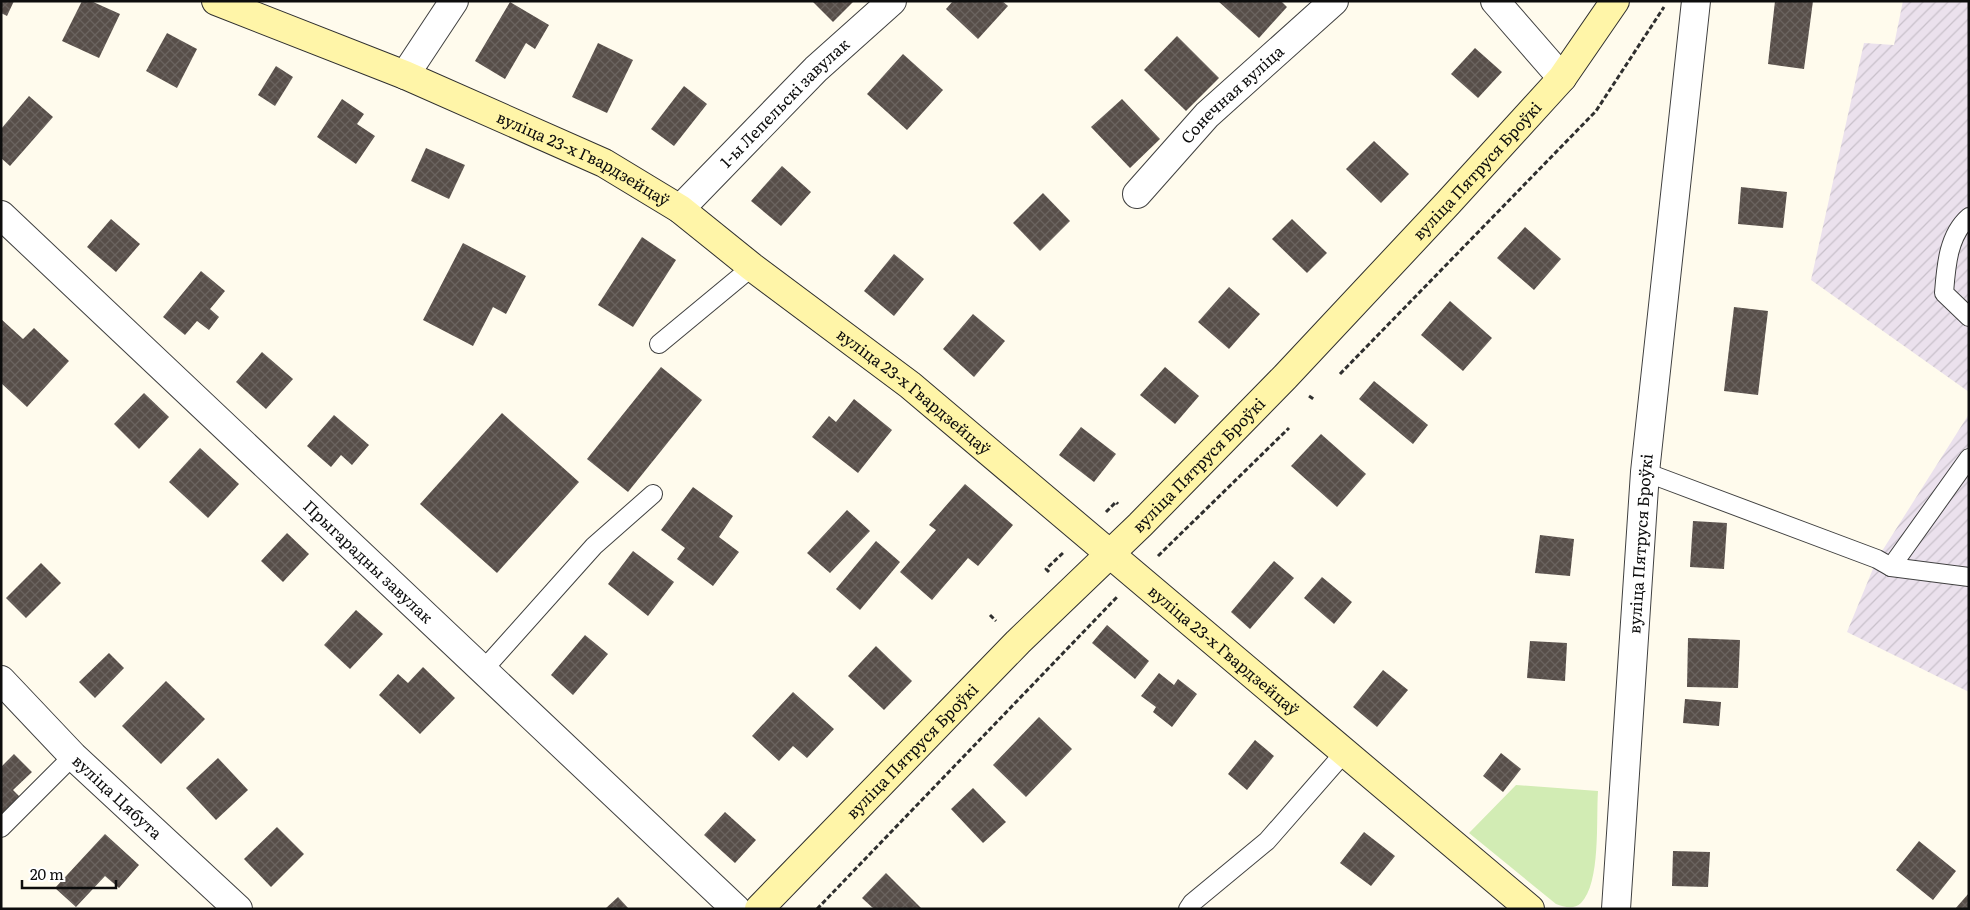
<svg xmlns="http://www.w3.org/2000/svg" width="1970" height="910" font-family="Literata,serif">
<defs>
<pattern id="industrial-furrows" width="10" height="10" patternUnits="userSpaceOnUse" patternTransform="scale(1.25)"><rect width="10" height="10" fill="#ebe1ed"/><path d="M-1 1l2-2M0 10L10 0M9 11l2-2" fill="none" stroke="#c8c0ca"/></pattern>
<pattern id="building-cross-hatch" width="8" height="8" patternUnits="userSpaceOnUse" patternTransform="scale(1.25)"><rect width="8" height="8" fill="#574e49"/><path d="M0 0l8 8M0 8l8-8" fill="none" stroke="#6a635f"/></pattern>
</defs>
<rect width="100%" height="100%" fill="#fffbed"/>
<g fill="url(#industrial-furrows)">
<polygon points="1903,1 1969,1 1969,392 1811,280 1864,43 1894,45"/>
<polygon points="1969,414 1969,692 1847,632 1877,559"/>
</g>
<path fill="#d2ecb4" d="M 1516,785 L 1598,791 C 1596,819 1601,883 1581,903 C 1574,910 1564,907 1556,904 L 1469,833 Z"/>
<g fill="url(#building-cross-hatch)">
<polygon points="1,1 14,1 7,16 1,13"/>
<polygon points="82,1 91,1 120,14 99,58 62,41"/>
<polygon points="812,1 854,1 833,22"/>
<polygon points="953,1 1002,1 1008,6 978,39 946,9"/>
<polygon points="1218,1 1281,1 1287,7 1259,38"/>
<polygon points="1775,1 1813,1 1804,69 1768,64"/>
<polygon points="510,2 549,25 535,49 526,43 505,79 475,61"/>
<polygon points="167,33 197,49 177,88 146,71"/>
<polygon points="1177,36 1219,78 1186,111 1144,70"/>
<polygon points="598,43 633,60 607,113 572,97"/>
<polygon points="1475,48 1502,72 1478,98 1451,74"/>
<polygon points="903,54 943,90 907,130 867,94"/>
<polygon points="276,66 293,77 275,106 258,95"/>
<polygon points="684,86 707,104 674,146 651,129"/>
<polygon points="29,96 53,117 10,166 1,158 1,129"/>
<polygon points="342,99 364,114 357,124 375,136 356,164 317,137"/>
<polygon points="1122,99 1160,139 1130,168 1091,127"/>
<polygon points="1374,141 1409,174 1381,203 1346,169"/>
<polygon points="426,148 465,165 449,199 411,181"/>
<polygon points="782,166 811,192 781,226 751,201"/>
<polygon points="1741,187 1787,192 1783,228 1738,224"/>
<polygon points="1043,193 1070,221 1040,251 1013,223"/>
<polygon points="111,219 140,244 116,272 87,247"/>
<polygon points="1292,219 1327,253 1307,273 1272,239"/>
<polygon points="1525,227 1561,259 1534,290 1497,258"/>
<polygon points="642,237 676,260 633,327 598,305"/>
<polygon points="463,243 526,276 506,314 493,307 473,346 423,320"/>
<polygon points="894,254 924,279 894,316 864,291"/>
<polygon points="201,271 225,291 210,309 219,317 209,330 197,321 185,335 163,317"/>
<polygon points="1229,287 1260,314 1229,349 1198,322"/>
<polygon points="1450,301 1492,338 1463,371 1421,335"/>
<polygon points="1734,307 1768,311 1758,395 1724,391"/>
<polygon points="973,314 1005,341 974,377 943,349"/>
<polygon points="1,319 23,339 34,328 69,361 27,407 1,383"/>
<polygon points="262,352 293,379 266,409 236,382"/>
<polygon points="661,367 702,400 628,492 587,459"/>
<polygon points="1165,367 1199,396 1175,424 1140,395"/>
<polygon points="1374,381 1428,425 1413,444 1359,399"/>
<polygon points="144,393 169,417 139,449 114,424"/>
<polygon points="854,399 892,430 858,473 812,437 829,416 836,422"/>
<polygon points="502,413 579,482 497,573 420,504"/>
<polygon points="334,415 369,445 352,465 341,455 331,467 307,446"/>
<polygon points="1081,427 1116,454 1094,482 1059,455"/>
<polygon points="1321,434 1366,474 1337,507 1291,466"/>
<polygon points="200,448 239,484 208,518 169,482"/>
<polygon points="965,484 1013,525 978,566 968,558 932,600 900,572 936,530 929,525"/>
<polygon points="693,487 733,516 719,537 739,552 713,586 677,559 685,548 661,530"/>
<polygon points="847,510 870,531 830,573 807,553"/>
<polygon points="1693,521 1727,523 1724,569 1690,567"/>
<polygon points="287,533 309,554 283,582 261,561"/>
<polygon points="1540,535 1574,539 1570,576 1535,573"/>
<polygon points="876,541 900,562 860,610 836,589"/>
<polygon points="633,551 674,582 648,616 608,584"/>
<polygon points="1274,561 1294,578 1250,629 1231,612"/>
<polygon points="41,563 61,583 26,618 6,598"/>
<polygon points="1322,577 1352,602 1334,624 1304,598"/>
<polygon points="356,610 383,634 350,669 324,645"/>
<polygon points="1107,625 1149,661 1135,679 1092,643"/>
<polygon points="585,635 608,654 573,695 551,675"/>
<polygon points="1688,638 1740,640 1738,688 1687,687"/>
<polygon points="1530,641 1567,643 1565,681 1527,678"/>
<polygon points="876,646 912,681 884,710 848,676"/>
<polygon points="109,653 124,668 95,698 79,682"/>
<polygon points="423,667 455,698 420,734 379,695 398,674 408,683"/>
<polygon points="1383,670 1408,690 1377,727 1353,707"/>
<polygon points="1159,673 1174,685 1178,679 1197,694 1172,727 1153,712 1156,707 1141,696"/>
<polygon points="166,681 205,719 161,764 122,726"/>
<polygon points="793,692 834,729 807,758 793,746 779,761 752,736"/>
<polygon points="1685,699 1721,702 1719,726 1683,723"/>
<polygon points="1039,717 1072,749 1026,797 993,765"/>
<polygon points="1255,740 1274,756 1247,790 1228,774"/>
<polygon points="1501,753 1521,769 1503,792 1483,776"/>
<polygon points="14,754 32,772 13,790 20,797 1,815 1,767"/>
<polygon points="218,758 248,790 216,820 186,788"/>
<polygon points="973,788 1006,822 983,843 951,809"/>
<polygon points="725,812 756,840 735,863 704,835"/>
<polygon points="277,827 304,854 271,887 244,859"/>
<polygon points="1364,832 1395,856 1371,886 1340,863"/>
<polygon points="105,834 139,865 119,888 105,876 76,907 55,888"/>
<polygon points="1919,841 1956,871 1933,900 1896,870"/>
<polygon points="1673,851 1710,852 1708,887 1672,886"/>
<polygon points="886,873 922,909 874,909 862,898"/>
<polygon points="1969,893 1969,909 1955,909"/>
<polygon points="618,897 629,909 605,909"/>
</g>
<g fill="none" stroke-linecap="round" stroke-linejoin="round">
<g stroke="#404040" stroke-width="20">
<g id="lane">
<path d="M 1969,217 C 1948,235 1946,267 1944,293 L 1969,317"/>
<polyline points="659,344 752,267"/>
<polyline points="1645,472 1877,559 1891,567 1969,577"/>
<polyline points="1891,567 1969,458"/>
<polyline points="484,669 594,546 653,494"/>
<polyline points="1,828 73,756"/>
<polyline points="1188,909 1192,903 1267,841 1344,753"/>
</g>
</g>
<g stroke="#404040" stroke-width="30">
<g id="street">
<polyline points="1495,1 1562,78"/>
<polyline points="405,75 454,1"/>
<path id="s1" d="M 1137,194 L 1207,115 L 1334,1"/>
<path id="s2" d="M 680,209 L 816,69 L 892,1"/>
<path id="s3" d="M 1,215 L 736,909"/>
<path id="s4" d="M 1,680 L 73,756 L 238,909"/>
<path id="s5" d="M 1616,909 L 1645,472 L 1696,1"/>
</g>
</g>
<g stroke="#2f2f2f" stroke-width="30">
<g id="secondary">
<path id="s6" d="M 216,1 L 405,75 L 604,163 L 680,209 L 752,267 L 910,385 L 1530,909"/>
<path id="s7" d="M 759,909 L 1018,642 L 1140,525 L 1285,377 L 1448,203 L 1562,78 L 1615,1"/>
</g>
</g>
<g stroke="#2f2f2f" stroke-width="3" stroke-dasharray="5 2.5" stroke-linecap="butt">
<polyline points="1340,374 1596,111 1664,7"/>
<polyline points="1309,396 1315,400"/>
<polyline points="1106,512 1116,502 1118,504"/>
<polyline points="1158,556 1289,428"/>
<polyline points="1049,572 1046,569 1064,552"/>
<polyline points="990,615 996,621"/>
<polyline points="817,909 1117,597"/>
</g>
<use href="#lane" stroke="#fff" stroke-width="18"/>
<use href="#street" stroke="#fff" stroke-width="28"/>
<use href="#secondary" stroke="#fff5a8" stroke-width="28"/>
</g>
<g text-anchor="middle" stroke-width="5" stroke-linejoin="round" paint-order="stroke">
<g font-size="16" fill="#0d0d0d" stroke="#fff">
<text dy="6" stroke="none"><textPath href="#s1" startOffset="138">Сонечная вуліца</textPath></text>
<text dy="6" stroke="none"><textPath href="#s2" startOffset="149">1-ы Лепельскі завулак</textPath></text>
<text dy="6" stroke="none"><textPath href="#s6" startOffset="400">вуліца 23-х Гвардзейцаў</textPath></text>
<text dy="6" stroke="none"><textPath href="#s7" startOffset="1030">вуліца Пятруся Броўкі</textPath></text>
<text dy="6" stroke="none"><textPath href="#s6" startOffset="806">вуліца 23-х Гвардзейцаў</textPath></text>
<text dy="6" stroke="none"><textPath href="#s7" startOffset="625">вуліца Пятруся Броўкі</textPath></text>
<text dy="6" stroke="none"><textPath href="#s5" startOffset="366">вуліца Пятруся Броўкі</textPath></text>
<text dy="6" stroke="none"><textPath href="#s3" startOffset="505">Прыгарадны завулак</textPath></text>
<text dy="6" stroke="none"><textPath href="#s6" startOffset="1210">вуліца 23-х Гвардзейцаў</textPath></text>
<text dy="6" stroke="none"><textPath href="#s7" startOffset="220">вуліца Пятруся Броўкі</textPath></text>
<text dy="6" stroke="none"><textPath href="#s4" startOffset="165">вуліца Цябута</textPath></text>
</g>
</g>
<rect width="1970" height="910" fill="none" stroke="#0d0d0d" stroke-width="5"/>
<path d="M22 880v8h94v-8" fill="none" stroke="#0d0d0d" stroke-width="2.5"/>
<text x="30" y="880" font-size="15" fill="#0d0d0d" stroke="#ffffff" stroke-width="4" paint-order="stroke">20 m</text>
</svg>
